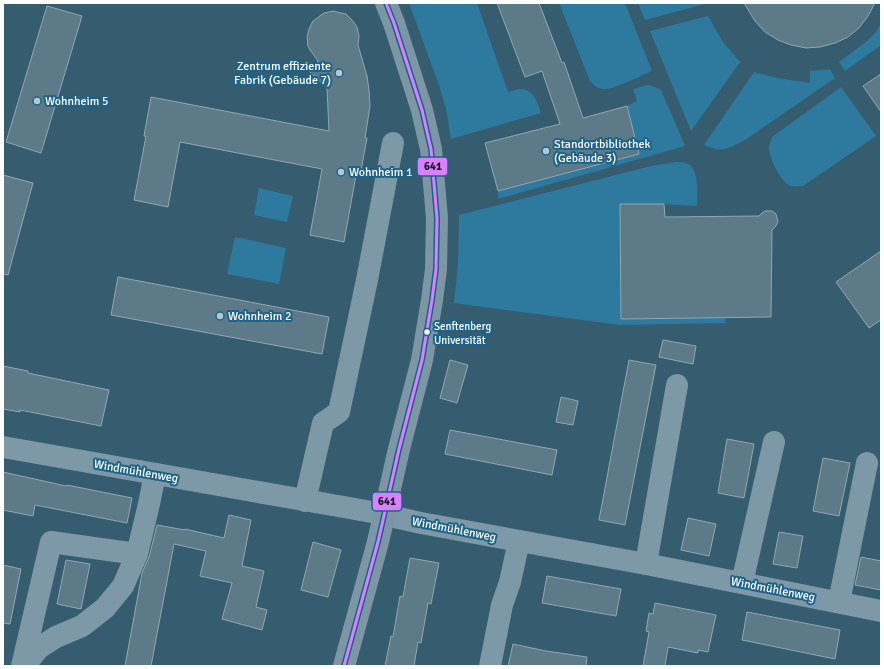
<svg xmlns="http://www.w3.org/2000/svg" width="884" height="669" font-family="Signika,sans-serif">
<rect width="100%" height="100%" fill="#365c70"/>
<g fill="#2e799e">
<path d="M 409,3 L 477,3 L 508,92 C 512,91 517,89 521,89 C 533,89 538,103 541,113 L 451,139 L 446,109 L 440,88 Z"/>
<path d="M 559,3 L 625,3 L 652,71 C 642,75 613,90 604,89 C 598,89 594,85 590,81 Z"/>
<polygon points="638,3 705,3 705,4 645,20"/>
<polygon points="708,16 723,42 740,62 691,131 650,31"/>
<polygon points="881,23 881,45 845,71 839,62 867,41 876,32"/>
<path d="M 830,69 L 835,78 L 748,138 C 730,148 723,154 704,145 L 754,72 C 773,78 789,80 810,83 L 810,71 Z"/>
<polygon points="648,85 655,87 661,90 685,146 498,199 498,191 639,154 627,106 637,101 633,89"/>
<path d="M 841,87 L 876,136 L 803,186 C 800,186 795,187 791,186 C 781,183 768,156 769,146 C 770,143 771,140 772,137 Z"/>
<path d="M 676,162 C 679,162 683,162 686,163 C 700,168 697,193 697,206 L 664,204 L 620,204 L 621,319 L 725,317 L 726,323 L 620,325 L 454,303 L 458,264 L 459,215 L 651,166 Z"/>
<polygon points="259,188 293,196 287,222 254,215"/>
<polygon points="235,237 286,248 279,284 227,274"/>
</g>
<g fill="#5d7a89" stroke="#91a7b3">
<polygon points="497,3 539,3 562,63 564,62 583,118 627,106 639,154 498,191 485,143 560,124 542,71 525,77"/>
<polygon points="744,3 875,3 868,16 859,28 848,37 835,43 820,47 806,48 791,45 778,40 765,32 755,21"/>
<polygon points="47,6 82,16 41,153 6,142"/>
<polygon points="333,11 337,12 346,14 352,20 357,27 359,36 358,45 367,76 369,90 370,106 365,138 367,138 360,176 356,175 344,242 310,235 322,169 180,142 168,207 134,200 146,136 144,136 151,97 329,131 327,88 309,71 318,61 310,50 308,46 307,37 309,29 313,21 324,13"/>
<polygon points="881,74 881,112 863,86"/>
<polygon points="3,175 33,183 8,275 3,274"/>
<polygon points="620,204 664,204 665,217 759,216 762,213 765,211 772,211 776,214 778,221 776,226 772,230 771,317 621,319"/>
<polygon points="881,251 881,320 869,328 836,282"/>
<polygon points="118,277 329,317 322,354 111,315"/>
<polygon points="663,340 696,346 693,364 659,357"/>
<polygon points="450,360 468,365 457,403 440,398"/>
<polygon points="629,360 656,365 625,525 599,520"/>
<polygon points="3,366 28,371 28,373 109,390 101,426 20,410 20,412 3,409"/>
<polygon points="561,397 578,401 573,425 556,422"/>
<polygon points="450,430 557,450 552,475 445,454"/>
<polygon points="727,439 754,444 744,498 718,493"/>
<polygon points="823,458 850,463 839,516 813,511"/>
<polygon points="3,472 66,486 67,485 132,498 127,523 35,505 33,516 3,510"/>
<polygon points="229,515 251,520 242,566 264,571 256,607 267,610 262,630 222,619 232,583 200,576 206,551 174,544 151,666 125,666 142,573 149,557 157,525 185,530 185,529 224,538"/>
<polygon points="688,518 716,524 709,556 681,550"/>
<polygon points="779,532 803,536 797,568 773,564"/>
<polygon points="313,542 341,550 328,597 301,590"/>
<polygon points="861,557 881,561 881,590 855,585"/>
<polygon points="410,558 439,563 431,604 428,603 421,643 418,642 414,666 385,666 391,636 393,637 400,596 403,597"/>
<polygon points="66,560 90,564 81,609 57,604"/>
<polygon points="3,565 21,569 10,624 3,623"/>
<polygon points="547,576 621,589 616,616 542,603"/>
<polygon points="655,603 716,615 708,652 698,650 698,653 668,647 665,666 643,666 649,632 646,631 649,613 653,614"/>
<polygon points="747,612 840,630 835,659 742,640"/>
<polygon points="513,644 546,651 587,657 586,666 508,666"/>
</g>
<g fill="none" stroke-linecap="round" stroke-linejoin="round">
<g stroke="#7d98a6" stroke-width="22">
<polyline points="3,447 372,512 421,523 646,564 881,611"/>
<polyline points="305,501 323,423 339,412 367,280 393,143"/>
<polyline points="646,564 677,385"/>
<polyline points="742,583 774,442"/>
<polyline points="839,602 867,463"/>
<polyline points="22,666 51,542 137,554"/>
<polyline points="24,666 39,648 56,637 82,626 105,608 123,586 137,554 149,504 155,474"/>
<polyline points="490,666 502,605 510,582 519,541"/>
</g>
<polyline stroke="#7c96a3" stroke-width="22" points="344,666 378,542 399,449 422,360 432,300 436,269 437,218 431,149 422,110 394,23 386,3"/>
<g stroke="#1d6389" stroke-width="6">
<polyline id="bus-1" points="344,666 378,542 399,449 422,360 432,300 436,269 437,218 431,149 422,110 394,23 386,3"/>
</g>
<use href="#bus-1" stroke="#d880ff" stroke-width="3"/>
</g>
<g fill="#b9c6cd" stroke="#1d6389" stroke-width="1.5">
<circle cx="339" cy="73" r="4"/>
<circle cx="37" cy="101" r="4"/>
<circle cx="546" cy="151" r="4"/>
<circle cx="341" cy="172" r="4"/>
<circle cx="220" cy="316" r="4"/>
</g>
<circle fill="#fff" stroke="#1d6389" stroke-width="1.5" cx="427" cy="332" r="3.5"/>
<g text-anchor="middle" stroke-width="4" stroke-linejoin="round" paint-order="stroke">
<g font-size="11" fill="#fff" stroke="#1d6389" text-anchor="start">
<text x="434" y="330">Senftenberg<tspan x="434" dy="14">Universität</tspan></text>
</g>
<g font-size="12" fill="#fff" stroke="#1d6389" text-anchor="start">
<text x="331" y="70" text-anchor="end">Zentrum effiziente<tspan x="331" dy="14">Fabrik (Gebäude 7)</tspan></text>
<text x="45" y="105">Wohnheim 5</text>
<text x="554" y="148">Standortbibliothek<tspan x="554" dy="14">(Gebäude 3)</tspan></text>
<text x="349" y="176">Wohnheim 1</text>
<text x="228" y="320">Wohnheim 2</text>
</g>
<g font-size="12" fill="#fff" stroke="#1d6389">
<text transform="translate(136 471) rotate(10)" y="4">Windmühlenweg</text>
<text transform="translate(454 529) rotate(11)" y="4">Windmühlenweg</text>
<text transform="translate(773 589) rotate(11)" y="4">Windmühlenweg</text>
</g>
</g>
<g stroke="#1d6389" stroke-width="1.5">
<rect x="417" y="157" width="31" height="19" rx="4" fill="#d880ff"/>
<rect x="372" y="492" width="30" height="19" rx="4" fill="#d880ff"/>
</g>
<g font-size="11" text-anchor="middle" font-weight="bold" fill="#111">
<text x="433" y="170">641</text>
<text x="387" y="505">641</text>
</g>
<rect width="884" height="669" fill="none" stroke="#ffffff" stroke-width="8"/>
</svg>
